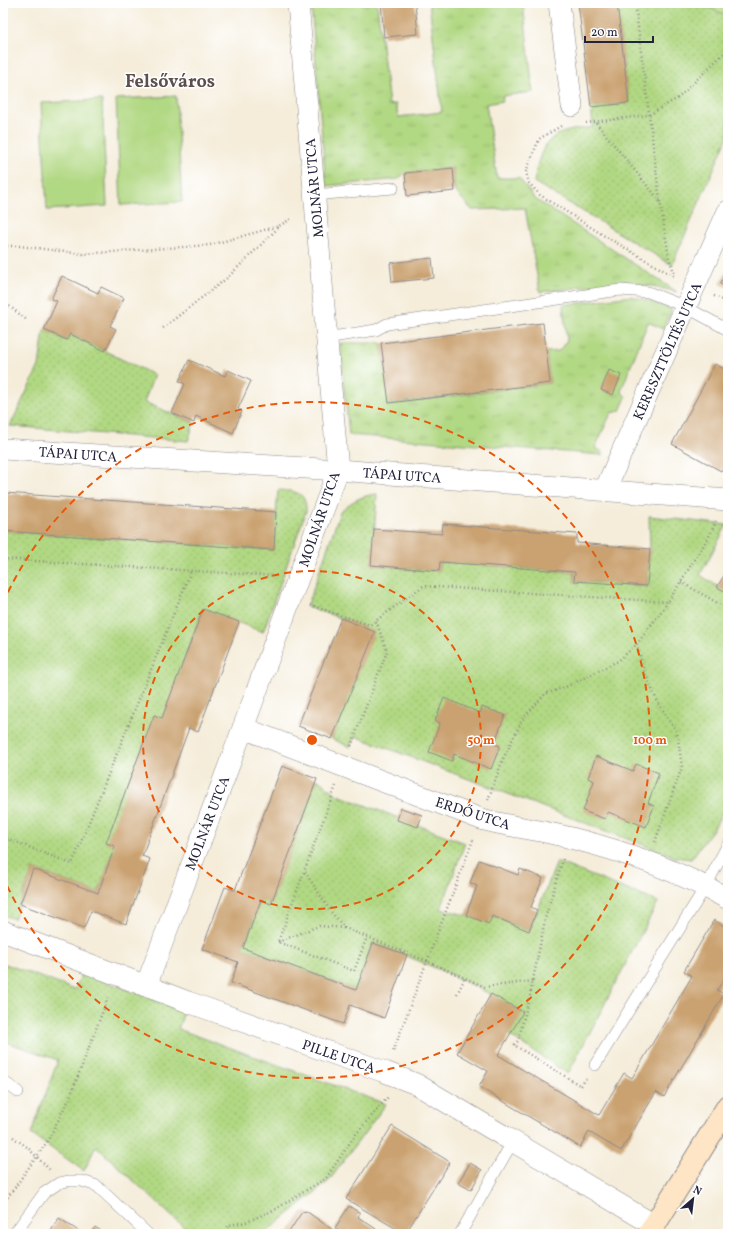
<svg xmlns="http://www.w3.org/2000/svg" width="731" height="1237" font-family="Vollkorn,serif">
<defs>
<pattern id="grass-tufts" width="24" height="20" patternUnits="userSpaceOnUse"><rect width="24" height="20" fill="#b1d882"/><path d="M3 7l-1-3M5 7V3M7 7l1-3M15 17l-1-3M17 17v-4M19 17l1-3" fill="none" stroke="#98b971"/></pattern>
<pattern id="park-dots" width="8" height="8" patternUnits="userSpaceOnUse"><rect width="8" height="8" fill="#b1d882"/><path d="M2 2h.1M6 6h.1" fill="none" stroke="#98b971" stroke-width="1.8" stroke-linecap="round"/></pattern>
</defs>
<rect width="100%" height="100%" fill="#fff"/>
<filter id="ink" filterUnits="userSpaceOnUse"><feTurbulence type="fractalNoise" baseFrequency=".025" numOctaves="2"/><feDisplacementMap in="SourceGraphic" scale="8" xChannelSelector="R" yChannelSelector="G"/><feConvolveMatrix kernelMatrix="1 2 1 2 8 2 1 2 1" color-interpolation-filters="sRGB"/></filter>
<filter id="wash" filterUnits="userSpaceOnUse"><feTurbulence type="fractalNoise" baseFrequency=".012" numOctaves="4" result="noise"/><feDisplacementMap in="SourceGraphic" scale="16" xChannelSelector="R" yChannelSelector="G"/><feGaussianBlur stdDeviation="0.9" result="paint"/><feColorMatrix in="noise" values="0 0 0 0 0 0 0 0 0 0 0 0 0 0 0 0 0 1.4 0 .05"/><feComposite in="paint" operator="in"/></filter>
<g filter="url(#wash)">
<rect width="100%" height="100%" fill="#f5edda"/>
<g fill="url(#grass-tufts)" stroke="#6a7d5e">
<polygon points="311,3 377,3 389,105 396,104 398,117 442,112 429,3 523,3 533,92 502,96 503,101 486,104 497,178 519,178 535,199 677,292 656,287 626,282 540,292 525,208 472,210 455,191 453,168 405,173 399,179 326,186"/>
<polygon points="631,296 650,301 672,310 663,329 648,322 621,391 626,397 620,411 611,413 595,448 603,452 603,455 349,435 340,343 381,343 390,404 550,383 546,352 559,351 567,340 563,305"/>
</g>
<g fill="url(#park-dots)" stroke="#6a7d5e">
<path d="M 616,3 L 728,3 L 728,136 L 672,265 L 534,182 C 537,163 542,139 562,133 C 572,129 583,129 593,127 L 591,107 L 629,103 Z"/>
<polygon points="44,330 66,340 70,334 154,375 144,402 194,423 188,441 10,426 39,366"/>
<path d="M 278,490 C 293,491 307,491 306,511 L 263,632 L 203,609 L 98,893 L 33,869 L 14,919 L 3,915 L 3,531 L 273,550 Z"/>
<path d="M 377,494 L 372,565 L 439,571 L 440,562 L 575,572 L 574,581 L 647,586 L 650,549 L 649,516 L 727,525 L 700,575 L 728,593 L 728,802 L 714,828 L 691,859 L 675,857 L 355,736 L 350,747 L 332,739 L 374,632 L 341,618 L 307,607 L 340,512 C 351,501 363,495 377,494 Z"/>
<path d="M 317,779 L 338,795 L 465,843 L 441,909 L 466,915 L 492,916 L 529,931 L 557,862 L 658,902 L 568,1074 L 509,1035 L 522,1012 C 475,984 424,962 373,943 L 356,990 L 243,948 L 261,900 L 271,903 Z"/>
<polygon points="3,963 75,990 82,972 184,1012 178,1029 386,1104 328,1182 271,1228 265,1234 191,1234 96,1146 84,1171 31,1134 58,1060 3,1041"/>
</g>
<g fill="#b1d882" stroke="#6a7d5e">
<polygon points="698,3 728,3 728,16"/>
<polygon points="176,96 182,202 121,205 116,99"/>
<polygon points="102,100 107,206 47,210 41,103"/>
</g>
<g id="blocks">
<g fill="#caa271">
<polygon points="381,3 415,3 418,34 384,37"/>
<polygon points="578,3 617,3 629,103 591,107"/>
<polygon points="453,168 455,191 407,196 405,173"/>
<polygon points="432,258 434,278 392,282 390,263"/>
<polygon points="728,268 728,288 720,284"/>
<polygon points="62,276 98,293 101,287 124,298 110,326 116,329 105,351 70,334 67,340 44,330 57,301 51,299"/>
<polygon points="543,323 550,383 389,403 381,343"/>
<polygon points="189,360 225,376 228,370 251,381 238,409 242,411 233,433 196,416 194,423 172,413 185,384 179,381"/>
<polygon points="715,364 728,371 728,458 721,471 672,444"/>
<polygon points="609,370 621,375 613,395 601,390"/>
<polygon points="5,493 276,512 274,550 3,531 3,502 4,503"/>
<polygon points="443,524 577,534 577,543 650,549 647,586 574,581 575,572 440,562 439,571 371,565 374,529 442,534"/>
<polygon points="728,569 728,593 717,587"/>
<polygon points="203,609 239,622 198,732 189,728 142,856 150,859 126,924 91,911 84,928 20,904 33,869 98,893 115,846 106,843 154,715 162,718"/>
<polygon points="341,618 375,632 332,739 298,726"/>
<polygon points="444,698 480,713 482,707 505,715 494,744 500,746 491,769 454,754 452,761 429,752 440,723 435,721"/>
<polygon points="596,756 633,771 636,764 659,773 648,803 654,806 646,827 608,812 605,819 583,811 594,781 588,778"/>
<polygon points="282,766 317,779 271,904 261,900 243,948 356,990 373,943 407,955 384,1018 350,1005 343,1024 231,983 238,962 202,949 225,887 235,890"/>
<polygon points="401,808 422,815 418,827 397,820"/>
<polygon points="479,860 518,875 520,869 543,878 531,907 537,910 529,931 492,916 489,924 466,915 477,886 470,883"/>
<polygon points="714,920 728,928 728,972 717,990 724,994 664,1097 656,1092 621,1151 589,1132 580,1147 479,1087 488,1071 457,1053 491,994 523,1012 498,1055 599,1115 624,1073 632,1078 692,976 684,971"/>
<polygon points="392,1126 450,1162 405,1234 346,1199"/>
<polygon points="470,1163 482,1170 471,1190 458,1183"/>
<polygon points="349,1206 360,1213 358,1217 376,1229 373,1234 344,1234 335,1228"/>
<polygon points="306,1211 333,1230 330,1234 281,1234 289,1232 302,1212"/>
<polygon points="59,1218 83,1234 49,1234"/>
<polygon points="95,1227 106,1234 90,1234"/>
</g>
</g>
</g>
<g filter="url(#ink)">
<use href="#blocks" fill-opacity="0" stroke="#8c888a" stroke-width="1"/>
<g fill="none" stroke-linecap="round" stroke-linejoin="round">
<g stroke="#8c888a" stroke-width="12">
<g id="lane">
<polyline points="314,195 393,188"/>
<polyline points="326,338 376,330 387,324 620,290 648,292 686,307 728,330"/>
<polyline points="595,1065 706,886 728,844"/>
<polyline points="3,1081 18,1092"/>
<polyline points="14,1234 44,1193 59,1183 68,1181 82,1181 97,1186 148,1234"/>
<polyline points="460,1234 513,1141"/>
</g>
</g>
<g stroke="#8c888a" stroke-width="22">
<g id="street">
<polyline points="559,3 572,106"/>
<polyline points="3,449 338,470 728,500"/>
<polyline points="605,490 728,211"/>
<path d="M 243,728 L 481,819 C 511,827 541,830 571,838 C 623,851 681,872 728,899"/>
<polyline points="3,931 188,1002 385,1072 416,1084 654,1225"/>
<polyline points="146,986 243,728 338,470 298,3"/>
</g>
</g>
<g stroke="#8c888a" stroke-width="24">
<polyline id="secondary" points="649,1234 728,1106"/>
</g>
<g stroke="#8c888a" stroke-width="2.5" stroke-dasharray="1 3" stroke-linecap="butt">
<polyline points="635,3 660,201 669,258 675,275"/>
<polyline points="586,123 649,115 678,98 728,49"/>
<polyline points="596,123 660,201"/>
<polyline points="561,126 539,139 526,172 529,183 540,195 603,235 675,277"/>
<polyline points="3,246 20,246 82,254 210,245 279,226 291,219"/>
<polyline points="714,296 728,302"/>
<polyline points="3,301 28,321"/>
<polyline points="163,328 227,278 279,227"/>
<polyline points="3,559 276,576"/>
<polyline points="681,582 728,609"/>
<polyline points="310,605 370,625 423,586 668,602 711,533 716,521"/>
<polyline points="351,746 387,651 376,621"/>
<polyline points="336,786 278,942 354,971 367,937 427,961 393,1052"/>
<polyline points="488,800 503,759 522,720 545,694 568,686 618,661 637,644"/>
<polyline points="3,837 72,864 191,571"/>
<polyline points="473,840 427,961 485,987 533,981"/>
<polyline points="655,842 682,767 677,732 658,703 644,671 637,644 668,602"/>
<polyline points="3,852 8,838"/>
<polyline points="563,859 546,915 530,995 518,1041 514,1045 581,1086 586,1079"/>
<polyline points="305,872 331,912 345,928 367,937"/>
<polyline points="278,942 319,926 344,928"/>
<polyline points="457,994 465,978"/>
<polyline points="13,1137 27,1147 50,1170"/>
<polyline points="3,1204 47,1142 70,1097 109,995"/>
<polyline points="223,1234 229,1225 246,1222 276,1209 326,1178 356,1134 388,1097"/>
</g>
<use href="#lane" stroke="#fff" stroke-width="11"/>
<use href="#street" stroke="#fff" stroke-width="21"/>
<use href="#secondary" stroke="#fde5c5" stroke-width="22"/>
</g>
</g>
<g fill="none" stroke="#e8590c" stroke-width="2" stroke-dasharray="7 5">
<circle cx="312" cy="740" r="169"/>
<path d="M3 603A338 338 0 1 1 3 877"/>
</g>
<g text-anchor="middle" stroke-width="3" stroke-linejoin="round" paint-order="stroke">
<g font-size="14" fill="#22223b" stroke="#fff">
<text transform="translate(314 188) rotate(-95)" y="5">MOLNÁR UTCA</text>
<text transform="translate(667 351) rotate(-66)" y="5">KERESZTTÖLTÉS UTCA</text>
<text transform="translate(78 454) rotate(4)" y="5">TÁPAI UTCA</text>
<text transform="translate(402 475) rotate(4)" y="5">TÁPAI UTCA</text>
<text transform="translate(319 519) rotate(-71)" y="5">MOLNÁR UTCA</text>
<text transform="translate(473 813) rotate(18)" y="5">ERDŐ UTCA</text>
<text transform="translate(207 823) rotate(-69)" y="5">MOLNÁR UTCA</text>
<text transform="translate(339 1056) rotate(19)" y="5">PILLE UTCA</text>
</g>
<g font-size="18" font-weight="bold" fill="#5d4f4e" stroke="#fff">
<text x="170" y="87">Felsőváros</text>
</g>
</g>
<circle cx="312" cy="740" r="6" fill="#e8590c" stroke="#fff" stroke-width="2"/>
<g font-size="12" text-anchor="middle" font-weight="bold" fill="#e8590c" stroke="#fff" stroke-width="3" stroke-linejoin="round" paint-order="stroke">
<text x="481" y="744">50 m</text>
<text x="650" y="744">100 m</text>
</g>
<rect width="731" height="1237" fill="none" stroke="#fff" stroke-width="16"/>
<g transform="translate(693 1199) rotate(28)" stroke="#ffffff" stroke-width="3" paint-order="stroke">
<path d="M0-3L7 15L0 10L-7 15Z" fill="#22223b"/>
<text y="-6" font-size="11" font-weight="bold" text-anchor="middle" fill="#22223b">N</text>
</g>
<path d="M585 36v6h68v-6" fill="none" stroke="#22223b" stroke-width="2"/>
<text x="591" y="36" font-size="12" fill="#22223b" stroke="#ffffff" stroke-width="3" paint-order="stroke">20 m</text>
</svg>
